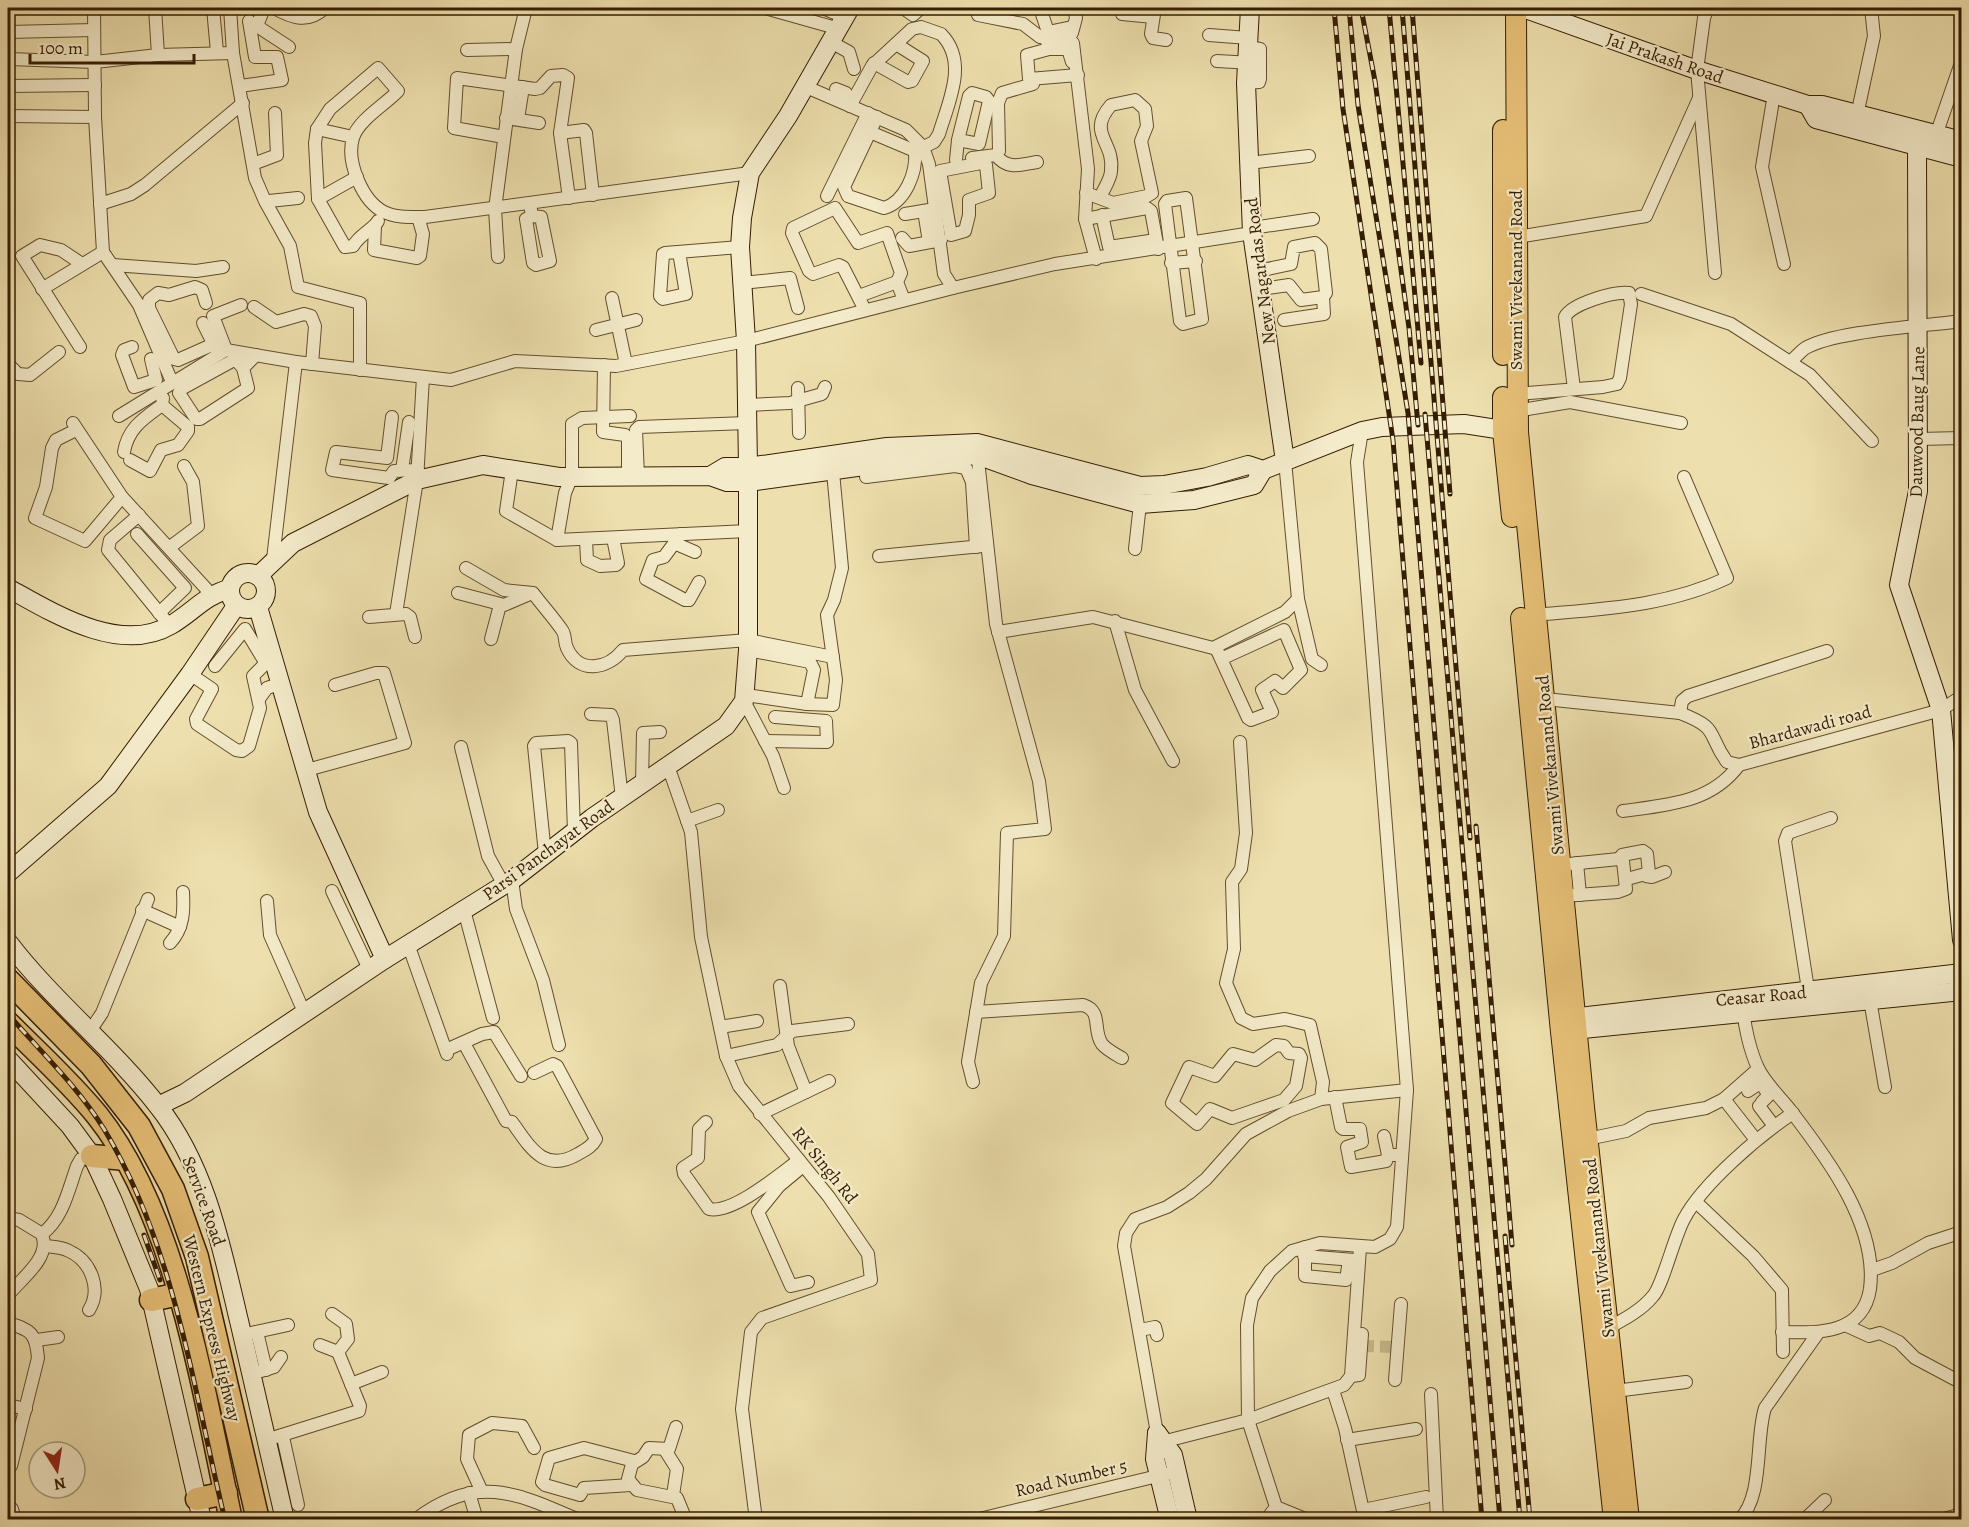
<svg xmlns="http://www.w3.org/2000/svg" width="1969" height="1527" font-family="Alegreya,serif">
<rect width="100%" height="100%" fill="#eee0ae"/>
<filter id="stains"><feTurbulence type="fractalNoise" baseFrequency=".00333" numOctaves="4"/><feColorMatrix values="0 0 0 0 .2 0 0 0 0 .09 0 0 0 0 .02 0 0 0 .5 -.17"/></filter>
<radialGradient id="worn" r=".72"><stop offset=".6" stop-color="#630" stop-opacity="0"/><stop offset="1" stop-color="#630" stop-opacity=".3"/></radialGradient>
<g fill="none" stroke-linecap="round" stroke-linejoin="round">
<polyline stroke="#c9b98c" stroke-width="12" stroke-dasharray="12 6" stroke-linecap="butt" points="1362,1346 1395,1347"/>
<g stroke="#634e2d" stroke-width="14">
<g id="street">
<polyline points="94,8 95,117 103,252 139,305 172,382"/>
<polyline points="213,8 217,52"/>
<polyline points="230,8 233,53 255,178 265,201 290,246 298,287 360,303 360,370"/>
<polyline points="264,8 257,26 289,47"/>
<path d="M 274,8 C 292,18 308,24 325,8"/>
<polyline points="765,8 836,28"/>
<polyline points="823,8 844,17"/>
<polyline points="903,8 913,15 921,8"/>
<polyline points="1040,8 1048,32 1072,27"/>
<polyline points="1155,8 1151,34 1153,38 1166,40"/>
<polyline points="1708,8 1704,18 1697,70 1715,273"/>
<polyline points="1122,14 1153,17"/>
<polyline points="978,15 1023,24 1040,37 1068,40 1073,43 1088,169 1085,219 1096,259"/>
<polyline points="8,32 94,30"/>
<polyline points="1072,33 1076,18 1074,8"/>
<polyline points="1209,35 1248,38"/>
<polyline points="1046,38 1049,49 1027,55 1029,79 1078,75"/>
<polyline points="829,41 849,52 854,69"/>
<polyline points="1049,49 1068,49 1072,62"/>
<polyline points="467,50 516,49"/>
<polyline points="158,55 233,53"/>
<polyline points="8,59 95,62 158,55 155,8"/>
<polyline points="1217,61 1252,63"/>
<polyline points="874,63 908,82 912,81 923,61 896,44"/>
<polyline points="1246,83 1259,82 1260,79 1260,49 1248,47"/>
<polyline points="8,86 95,85"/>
<polyline points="240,86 282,80 277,57 255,57 249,21"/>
<polyline points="804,86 906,130 923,147 929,164 944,274 953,288 1055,264 1252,233"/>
<polyline points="836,89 846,93"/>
<polyline points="1774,94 1762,167 1784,264"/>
<path d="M 850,106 L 872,66 L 912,29 L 921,27 L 941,34 C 969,62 948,103 939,134 L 934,142 L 915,151"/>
<polyline points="8,116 95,117"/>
<polyline points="506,118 539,123"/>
<polyline points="518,119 523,87"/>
<polyline points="1856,120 1874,36 1871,8"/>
<polyline points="317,129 315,143 318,199 357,177"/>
<path d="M 870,132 L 915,151 C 917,173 905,202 884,208 L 848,196 L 844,187 L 877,117"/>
<polyline points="560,133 584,130 586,133 593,195"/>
<path d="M 353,137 L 317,129 L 330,109 L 378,68 L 398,91 C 386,104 358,120 353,138 C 346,161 362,201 384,212 C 396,218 412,217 425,217 L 750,173"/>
<polyline points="504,137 454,128 457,78 535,89 540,88 551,76 563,75 568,78 560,133 569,198"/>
<polyline points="1934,141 1962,60"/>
<path d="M 996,155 C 1007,170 1020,165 1037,162"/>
<polyline points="972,158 996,155 999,151 998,103 1002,93 1033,84"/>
<polyline points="956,160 958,140 969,96 972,93 986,97 989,101 979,144 958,140"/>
<polygon points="981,163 986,165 989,193 969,200 969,215 965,231 951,235 940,171"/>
<polyline points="1249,163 1309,156"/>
<polyline points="253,164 277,155 275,113"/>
<path d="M 1086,193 L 1113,203 L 1147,196 L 1152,193 L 1141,141 L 1147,126 L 1145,109 L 1135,100 L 1111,105 C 1086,134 1115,141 1111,171 C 1111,179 1103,190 1100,198"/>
<polyline points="827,196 868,113"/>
<polygon points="1186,198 1202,319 1183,324 1180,321 1165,204 1167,201"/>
<path d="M 318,199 L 345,247 L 353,246 C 361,233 374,229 378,221"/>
<polyline points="269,201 298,198"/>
<polyline points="100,204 131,194 145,185 243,103"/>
<polyline points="530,204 532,216 526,219 533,263 536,265 550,261 541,217 532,216"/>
<polyline points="924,211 929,242"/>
<polyline points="905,214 929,210"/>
<polyline points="1102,215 1109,247 1156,240"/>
<polyline points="1085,219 1147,208 1151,211 1158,249"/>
<polyline points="375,226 374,250 417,258 420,256 423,234 418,217"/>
<polyline points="1252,228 1313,219"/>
<polyline points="1517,237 1646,216 1699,98"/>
<polyline points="902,238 909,246 941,240"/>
<polyline points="679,252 686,294 663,299 660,296 663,254 665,253 740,247"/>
<polyline points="498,257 495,209 516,49 526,8"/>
<polyline points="1171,263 1196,261"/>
<polyline points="113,265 196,271 223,267"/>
<polyline points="1258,271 1291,264 1294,247 1315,243 1321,249 1326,293 1323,297 1301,300 1289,285 1261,289"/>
<polyline points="742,283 790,278 798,308"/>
<polyline points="42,289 103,252"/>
<polyline points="1641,294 1731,324 1810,375 1872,441"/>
<polyline points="859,296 897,282"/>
<polyline points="612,298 626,364"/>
<polyline points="206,303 202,290 195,287 169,295 158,293 149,300 149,308 174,359 178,360 214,344"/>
<polyline points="254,307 276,322 304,314 311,316 315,326 312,364"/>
<polyline points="865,310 843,267 839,265 813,274 809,271 792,233 793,228 835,208 858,243 887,233 901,273 897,282 904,300"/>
<polyline points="1284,320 1324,314 1323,297"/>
<polyline points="203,323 217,351"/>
<polyline points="596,330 636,320"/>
<polyline points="80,347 22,256 40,245 61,250 82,264"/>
<polyline points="132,347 124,350 122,355 134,387 156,380 151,359"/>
<polyline points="226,350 213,316 241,305"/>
<path d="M 1790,362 C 1795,358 1799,353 1804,349 C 1831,331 1926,326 1962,321"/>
<polyline points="8,364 18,374 30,375 59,352"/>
<polyline points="604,365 603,432 625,435 628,438 628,476"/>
<polyline points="243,368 248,388 200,419 196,419 179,393 181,389 232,361 237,361 243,368 256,355"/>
<polyline points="798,388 799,433"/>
<path d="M 1516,394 L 1603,387 L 1617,384 L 1620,378 L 1631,304 L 1629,293 C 1614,291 1571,304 1565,317 L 1574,389"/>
<polyline points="747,405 790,403 822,394 825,387"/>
<polyline points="1516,411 1570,402 1681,423"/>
<polyline points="119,416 226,350 296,362"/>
<polyline points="630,416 582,418 572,424 572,476 565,493 557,540 748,531"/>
<polyline points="392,417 387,458 336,452 332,470 389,478 394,471 418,470"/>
<polyline points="73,423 122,497 211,594"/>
<polyline points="76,430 56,440 52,448 46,487 35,518 85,541 122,497"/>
<polyline points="1918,439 1962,438"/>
<path d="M 124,452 C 128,428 143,419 162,405 L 163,398"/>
<polyline points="130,460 150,471 161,450 178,445 188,431 188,427 162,405"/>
<polyline points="402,470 409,422"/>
<polyline points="512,470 506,511 557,540"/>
<polyline points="638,476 636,430 639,427 747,423"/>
<polyline points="866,477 955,466 966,468 972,482 976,547"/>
<polyline points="139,515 110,540 108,550 170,626"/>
<polyline points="137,534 185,588 159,613"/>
<polyline points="681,534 664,557 653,560 646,579 685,600 689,600 699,582"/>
<polyline points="586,540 587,560 600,566 616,565 618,563 613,538"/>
<polyline points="674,543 695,552"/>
<polyline points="170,547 198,526 193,482 184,466"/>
<polyline points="1135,549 1140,504"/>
<polyline points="879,556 982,546"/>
<polyline points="273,559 296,362 451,380 515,361 616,366 746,341 953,288"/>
<path d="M 466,568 L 504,590 L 533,593 C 542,605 553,617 562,630 C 566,635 564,642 567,648 C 579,675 608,669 623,650 L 748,640 L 833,657"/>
<polyline points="458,593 504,605 532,593"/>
<polyline points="1298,599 1312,659 1321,665"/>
<polyline points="396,614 417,480 423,377"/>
<path d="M 1534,615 C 1599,609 1666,607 1727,578 L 1684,477"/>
<polyline points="369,617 406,614 410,617 415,637"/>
<polyline points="1115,621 1135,690 1173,761"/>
<polyline points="998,632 1093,617 1213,648 1285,612 1298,599 1285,461"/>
<polyline points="491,639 500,605"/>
<polyline points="1216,648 1248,718 1251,720 1272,712 1262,690 1275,681 1283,688 1301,670 1284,630 1221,659"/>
<polyline points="215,666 245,629 265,662"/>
<polyline points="190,674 212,689 196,719 197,724 236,750 242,751 249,746 260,708 253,676 274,655"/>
<polyline points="746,695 807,704 814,670 810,662 748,650"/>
<polyline points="259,699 267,688 282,683"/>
<path d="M 1545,699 L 1680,713 C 1721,729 1706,733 1727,762 L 1739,765 L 1941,710 L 1962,696"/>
<polyline points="744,701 773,756 784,788"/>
<polyline points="807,704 833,705 836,680 827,615 834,600 842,568 833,472"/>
<polyline points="1680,713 1682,701 1688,696 1827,651"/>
<polyline points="591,714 611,715 613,720 622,798"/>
<polyline points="765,741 827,742 826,721 775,717"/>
<polyline points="1240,742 1246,833 1241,869 1232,882 1234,949 1226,983 1241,1018 1253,1024 1285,1019 1310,1025 1323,1082 1321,1099"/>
<polyline points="461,747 488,856 504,885"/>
<polyline points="668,766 691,832 701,937 726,1056 739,1086 829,1197 868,1254 871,1280 762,1318 751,1332 742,1409 756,1520"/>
<polyline points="307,770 405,743 384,673 376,673 335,685"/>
<polyline points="642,784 643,733 660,732"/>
<path d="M 1623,811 C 1667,805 1711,803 1739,765"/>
<polyline points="687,821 718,810"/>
<polyline points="545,854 534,746 536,743 568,741 571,743 574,832"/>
<polyline points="1619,859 1622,855 1643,851 1647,854 1649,873 1627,879"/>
<polyline points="1577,863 1580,895"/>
<polyline points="1559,865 1619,859 1623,861 1626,889 1618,892 1563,896"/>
<polyline points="1646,876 1652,877 1665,872"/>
<polyline points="512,880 516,909 543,980 559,1045"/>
<polyline points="332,891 369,969"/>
<polyline points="267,901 270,935 304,1012"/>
<polyline points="142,910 180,927"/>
<polyline points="464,910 493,1018"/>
<path d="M 170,943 C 184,928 184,910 183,892"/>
<polyline points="408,944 447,1054"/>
<polyline points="780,986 788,1046 806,1092"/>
<polyline points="1869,994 1885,1087"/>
<polyline points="1809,996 1785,841 1788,833 1831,818"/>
<path d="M 1743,1006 C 1744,1025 1750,1051 1758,1068 C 1765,1083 1781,1098 1791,1111 C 1828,1159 1878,1226 1870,1289 C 1863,1335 1817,1333 1782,1332"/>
<path d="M 976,1012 L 1083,1005 C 1103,1011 1092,1030 1102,1044 C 1107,1050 1115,1054 1122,1058"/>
<polyline points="720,1027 757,1021"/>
<polyline points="90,1031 102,1013 148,899"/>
<path d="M 464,1043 L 506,1121 L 512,1122 C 530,1147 544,1174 578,1154 C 585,1150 592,1147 596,1139 L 557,1066 L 553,1064 L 534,1073"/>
<polygon points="1276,1045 1284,1046 1289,1053 1299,1054 1301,1058 1296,1086 1284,1100 1232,1118 1210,1109 1197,1124 1172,1103 1189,1067 1215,1076 1233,1054 1255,1060"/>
<polyline points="446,1050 482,1034 494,1032 521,1076"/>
<polyline points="726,1056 777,1045 792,1031 848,1024"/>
<polyline points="973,1082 968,1062 981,983 1004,936 1007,833 1045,829 1039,781 996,624 977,451"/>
<polyline points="1760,1082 1769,1095 1762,1102"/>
<polyline points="1748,1091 1760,1083"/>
<polyline points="1335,1097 1341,1127 1343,1129 1360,1129 1362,1142 1347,1147 1351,1167 1386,1161 1388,1155 1402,1155"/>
<polyline points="1724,1099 1756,1140"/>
<polyline points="1759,1106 1774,1126"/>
<polyline points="760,1114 829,1081"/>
<path d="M 706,1122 L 699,1129 L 698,1158 L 683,1168 L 684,1174 L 709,1209 C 733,1214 780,1174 799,1160"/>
<polyline points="1384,1136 1388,1155"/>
<polyline points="1597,1137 1626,1131 1649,1118 1706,1108 1724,1099 1758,1069"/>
<polyline points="803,1166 779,1186 758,1212 791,1286 808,1282"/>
<polyline points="1696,1202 1753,1256 1782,1290 1783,1352"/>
<polyline points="8,1218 19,1220 42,1234"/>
<path d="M 42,1234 C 63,1218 68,1191 77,1166 L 81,1159 L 92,1156"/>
<path d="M 45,1246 C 53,1247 62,1247 69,1251 C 91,1261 102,1289 89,1310"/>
<polyline points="1305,1247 1305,1276 1346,1280 1349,1260"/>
<polyline points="1304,1256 1354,1260"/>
<polyline points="1872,1270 1892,1263 1928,1243 1962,1232"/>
<path d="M 8,1295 C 20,1280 49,1259 43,1238"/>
<path d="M 8,1323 C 31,1330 36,1333 38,1358 L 11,1466"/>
<polyline points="1845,1325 1869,1336 1880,1333 1899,1342 1915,1358 1962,1383"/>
<path d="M 1608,1328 C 1623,1320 1642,1310 1653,1296 C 1663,1285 1674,1237 1684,1219 C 1703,1183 1759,1136 1793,1113"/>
<polyline points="1140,1330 1155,1327 1157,1335"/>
<polyline points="257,1332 266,1370"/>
<polyline points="242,1335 288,1325"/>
<polyline points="37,1340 58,1337"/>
<polyline points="320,1345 338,1352"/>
<polyline points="261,1371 274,1367 281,1357"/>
<polyline points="1351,1376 1359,1375 1362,1334"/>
<polyline points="1395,1380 1401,1304"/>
<polyline points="351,1384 382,1372"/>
<polyline points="1333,1390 1345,1428 1365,1520"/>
<polyline points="1615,1391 1686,1382"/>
<polyline points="1431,1394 1437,1520"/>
<polyline points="8,1405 26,1409"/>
<polyline points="676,1427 669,1449 649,1448 643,1457 632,1464 628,1479 637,1490 677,1498 686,1520"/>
<polyline points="1157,1433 1124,1246 1126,1233 1135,1219 1167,1207 1189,1193 1206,1179 1246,1134 1288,1111 1321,1099 1407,1090"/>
<polyline points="283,1437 298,1505"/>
<polyline points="266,1440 359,1411 360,1406 338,1352 348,1339 346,1324 332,1314"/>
<polyline points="1347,1440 1416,1429"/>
<polyline points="1158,1443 1248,1420 1344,1385 1351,1376 1360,1248"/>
<polyline points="665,1450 677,1469 673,1495"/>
<polyline points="631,1485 584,1488 580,1495 545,1485 542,1482 549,1458 584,1448 634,1461"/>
<polyline points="482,1492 467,1459 469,1435 492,1423 522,1426 534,1448"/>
<polyline points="469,1493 477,1520"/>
<polyline points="8,1505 12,1509 15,1520"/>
<polyline points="1276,1507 1248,1420 1247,1325 1252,1298 1270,1271 1292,1251 1320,1243 1375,1247 1390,1239 1397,1227 1407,1090 1357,462 1362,431"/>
<polyline points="1276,1507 1308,1520"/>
<polyline points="1363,1510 1426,1497"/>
<path d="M 415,1520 C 476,1473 517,1493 579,1520"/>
<polyline points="975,1520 1166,1474"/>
<polyline points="1266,1520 1276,1507"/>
<path d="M 1739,1520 C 1764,1497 1755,1439 1765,1408 L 1818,1333"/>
<polyline points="1804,1520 1825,1500"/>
<polyline points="1940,1520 1962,1514"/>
</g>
</g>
<g stroke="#351d02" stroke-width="20">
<g id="secondary">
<polyline points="1250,8 1246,83 1252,233 1285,461"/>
<polyline points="1523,8 1697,70 1808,105 1822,105 1962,141"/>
<polyline points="1808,105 1816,119 1962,158"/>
<polyline points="1917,147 1918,491 1899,585 1941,710 1962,940"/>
<polyline points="710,476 725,467 748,467 887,447 977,443 1140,486 1164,485 1207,477 1248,465 1263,470 1362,431 1382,427 1464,424 1516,432"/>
<circle cx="248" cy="591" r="18"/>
<polyline points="258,576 293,543 417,480 483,465 559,477 710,476 727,482 748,482 886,463 977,455 1032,475 1140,504 1194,500 1254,485 1263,470"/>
<path d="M 8,588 C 53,613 120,655 171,625 C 193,612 204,596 229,589"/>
<polyline points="258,607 318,812 385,959"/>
<polyline points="8,873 108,786 190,674 236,606"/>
<path d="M 8,942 C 53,1001 112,1047 158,1106 C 207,1168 222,1250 240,1325 C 255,1390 270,1455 285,1520"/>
<polyline points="1562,1019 1962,973"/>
<polyline points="1563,1031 1962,991"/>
<polyline points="8,1059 70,1126 92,1156 112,1199 149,1289 202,1520"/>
<polyline points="158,1106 185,1093 385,959 512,880 592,818 726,726 744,701 748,650 748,467 746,341 740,247 742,218 750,173 788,116 850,8"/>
<polyline points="1157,1433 1173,1455 1188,1520"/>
<polyline points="1157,1433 1155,1459 1170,1520"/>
</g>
</g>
<g stroke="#351d02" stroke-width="22">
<g id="primary">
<polyline points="1516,8 1518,432 1584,1107 1629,1520"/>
<polyline points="1503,130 1503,355"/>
<polyline points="1503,397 1503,431 1512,517"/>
<polyline points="1521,618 1561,1032 1614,1520"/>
</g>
</g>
<g stroke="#351d02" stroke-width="25">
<g id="highway">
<polyline points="8,980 91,1065 139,1126 173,1189 197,1257 258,1520"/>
<path d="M 8,1023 C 38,1053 70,1082 97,1115 C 177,1215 204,1395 231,1520"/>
<polyline points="92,1156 126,1159"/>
<polyline points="151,1300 179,1294"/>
<polyline points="197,1499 226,1493"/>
</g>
</g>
<use href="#street" stroke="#f4ebca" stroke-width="12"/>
<use href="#secondary" stroke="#f4ebca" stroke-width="18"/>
<use href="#primary" stroke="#e7c077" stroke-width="20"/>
<use href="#highway" stroke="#e7c077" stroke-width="22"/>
<g stroke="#351d02" stroke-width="5">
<g id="rail">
<polyline points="1334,8 1343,109 1393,440 1482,1520"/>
<polyline points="1349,8 1358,105 1408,413 1500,1520"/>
<polyline points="1361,8 1375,81 1409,328 1418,425"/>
<polyline points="1389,8 1421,363"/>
<polyline points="1402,8 1470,838"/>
<polyline points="1412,8 1450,494"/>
<polyline points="1425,414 1520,1520"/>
<polyline points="1476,826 1512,1245"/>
<path d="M 8,1014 C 40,1051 78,1087 104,1129 C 175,1247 193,1388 225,1520"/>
<polyline points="144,1235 160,1280"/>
<polyline points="1505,1236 1530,1520"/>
</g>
</g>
<use href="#rail" stroke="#f4ebca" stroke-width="3" stroke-dasharray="9" stroke-linecap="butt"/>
</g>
<g text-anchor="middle" stroke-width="4.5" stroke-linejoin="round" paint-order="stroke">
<g font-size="18" fill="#351d02" stroke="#f4ebca">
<text transform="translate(1665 58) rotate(19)" y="6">Jai Prakash Road</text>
<text transform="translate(1260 271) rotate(-97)" y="6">New Nagardas Road</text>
<text transform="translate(1516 280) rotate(-90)" y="6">Swami Vivekanand Road</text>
<text transform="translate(1917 422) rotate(-89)" y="6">Dauwood Baug Lane</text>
<text transform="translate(1810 727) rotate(-15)" y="6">Bhardawadi road</text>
<text transform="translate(1550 765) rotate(-95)" y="6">Swami Vivekanand Road</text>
<text transform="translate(548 850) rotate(-36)" y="6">Parsi Panchayat Road</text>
<text transform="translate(1761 996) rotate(-5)" y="6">Ceasar Road</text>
<text transform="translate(825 1165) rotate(51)" y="6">RK Singh Rd</text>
<text transform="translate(204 1201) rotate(70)" y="6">Service Road</text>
<text transform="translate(1599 1248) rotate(-96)" y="6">Swami Vivekanand Road</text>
<text transform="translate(212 1328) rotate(76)" y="6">Western Express Highway</text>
<text transform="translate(1071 1478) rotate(-13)" y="6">Road Number 5</text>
</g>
</g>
<rect width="1969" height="1527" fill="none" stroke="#eee0ae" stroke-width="30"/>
<rect x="9" y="9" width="1951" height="1509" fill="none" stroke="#351d02" stroke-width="3"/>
<rect x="15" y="15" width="1939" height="1497" fill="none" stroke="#351d02" stroke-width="1.5"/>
<g transform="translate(57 1470) rotate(168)"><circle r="28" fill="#f4ebca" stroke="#a8997a" stroke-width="1.5"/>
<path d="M0-4.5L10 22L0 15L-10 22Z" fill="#8f2418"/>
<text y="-9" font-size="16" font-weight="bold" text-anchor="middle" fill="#351d02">N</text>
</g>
<path d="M30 54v9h164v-9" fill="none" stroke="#351d02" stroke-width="3"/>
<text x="39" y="54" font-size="18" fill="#351d02" stroke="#f4ebca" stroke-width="4.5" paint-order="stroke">100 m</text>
<rect width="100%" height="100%" filter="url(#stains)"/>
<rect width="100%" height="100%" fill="url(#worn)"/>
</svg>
